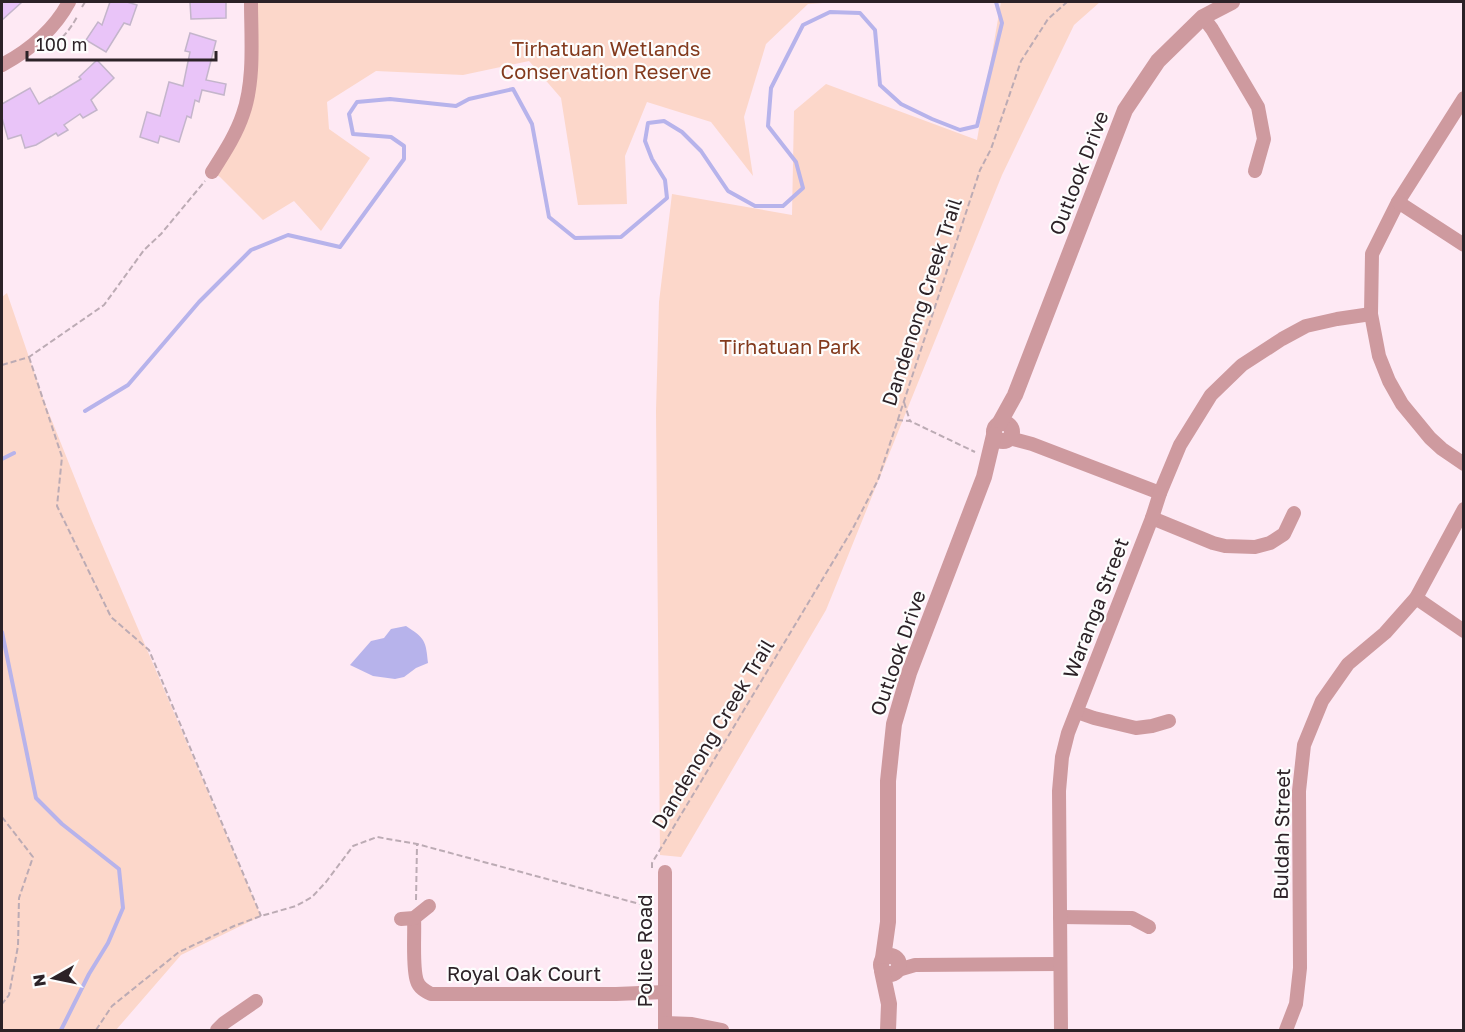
<svg xmlns="http://www.w3.org/2000/svg" width="1465" height="1032" font-family="'Golos Text',sans-serif">
<rect width="100%" height="100%" fill="#fee9f4"/>
<g fill="#fcd7ca">
<polygon points="251,2 838,2 808,4 766,44 744,117 753,176 711,122 647,102 625,156 627,204 578,205 561,98 529,61 463,75 376,71 327,102 329,129 370,158 321,231 294,201 263,220 220,177 212,172 239,125"/>
<polygon points="1001,2 1100,2 1074,25 1002,175 826,610 681,857 660,855 656,411 659,302 672,194 792,215 794,111 826,84 977,140"/>
<polygon points="7,293 44,401 92,521 261,916 181,955 116,1030 2,1030 2,297"/>
</g>
<path fill="#b7b3eb" d="M 406,626 C 425,638 426,641 428,663 L 416,668 L 404,677 L 395,679 L 373,676 L 350,665 L 371,641 L 384,638 L 391,629 Z"/>
<g fill="none" stroke-linecap="round" stroke-linejoin="round">
<g stroke="#b7b3eb" stroke-width="4">
<polyline points="85,411 128,385 199,302 251,250 288,235 340,247 404,159 404,146 391,137 353,134 349,114 357,102 390,99 456,106 469,99 513,89 532,124 549,217 575,238 621,237 667,198 665,180 652,159 645,141 648,123 664,121 682,132 701,151 728,191 755,206 783,206 803,188 796,162 768,126 771,88 803,25 830,12 860,13 875,30 880,85 901,104 932,119 960,130 977,126 1002,23 996,2"/>
<polyline points="2,459 14,453"/>
<polyline points="2,632 36,798 62,824 119,869 123,908 108,943 89,974 61,1030"/>
</g>
</g>
<g fill="#e9c4f8" stroke="#c4b5cb" stroke-width="1.5">
<polygon points="2,2 22,2 2,20"/>
<polygon points="110,2 127,2 137,5 130,25 124,23 106,52 86,40 98,22 102,25"/>
<polygon points="190,2 226,2 226,18 191,19"/>
<polygon points="190,33 216,41 206,80 226,84 224,95 202,90 199,102 195,100 191,118 187,116 179,142 160,136 158,143 140,137 147,112 160,116 169,82 183,86 190,52 185,51"/>
<polygon points="97,60 114,78 91,100 97,110 83,118 80,114 64,125 68,130 58,136 56,133 36,145 25,148 21,135 8,139 2,118 2,104 30,88 39,104 50,97 50,98 81,79 79,77"/>
</g>
<g fill="none" stroke-linecap="round" stroke-linejoin="round">
<g stroke="#bcabb4" stroke-width="2" stroke-dasharray="6 3" stroke-linecap="butt">
<polyline points="82,7 85,2"/>
<path d="M 49,49 C 61,40 71,29 78,15"/>
<polyline points="29,357 62,457 57,506 111,617 149,650 261,916"/>
<polyline points="2,365 29,357 104,305 144,250 161,234 205,181"/>
<polyline points="904,402 910,421"/>
<polyline points="897,420 910,421 975,452"/>
<polyline points="2,817 33,857 19,898 18,946 9,995 2,1004"/>
<polyline points="652,868 652,863 852,530 878,480 980,170 991,149 1021,61 1048,19 1067,2"/>
<polyline points="416,900 417,845"/>
<polyline points="96,1030 112,1006 179,952 234,926 261,916 296,906 312,897 326,882 353,846 377,837 417,844 651,907"/>
</g>
<g stroke="#ce9a9f" stroke-width="14">
<polyline points="1203,17 1212,29 1258,107 1264,139 1255,171"/>
<path d="M 2,65 C 30,50 54,30 69,2"/>
<polyline points="1464,98 1398,202 1372,254 1371,314 1379,356 1389,381 1402,404 1430,438 1442,449 1464,464"/>
<path d="M 212,172 C 224,153 236,135 243,114 C 255,80 251,37 251,2"/>
<polyline points="1398,202 1464,245"/>
<polyline points="1009,438 1032,444 1160,493"/>
<polyline points="1152,518 1213,543 1225,546 1255,547 1270,543 1284,534 1294,513"/>
<polyline points="1416,598 1464,631"/>
<polyline points="1077,712 1094,718 1136,728 1152,726 1169,721"/>
<polyline points="665,872 665,1030"/>
<polyline points="1060,917 1132,918 1149,927"/>
<path d="M 414,918 C 415,933 412,968 417,981 C 419,988 425,991 431,994 L 616,994 L 665,992"/>
<polyline points="401,919 414,918 429,906"/>
<polyline points="898,970 915,965 1060,964"/>
<polyline points="665,1023 692,1024 722,1030"/>
<polyline points="217,1030 224,1023 256,1001"/>
<polyline points="1061,1030 1059,791 1062,757 1068,733 1152,518 1160,493 1180,445 1211,395 1242,365 1282,339 1306,326 1337,319 1371,314"/>
<polyline points="1286,1030 1296,1004 1300,968 1299,791 1304,745 1322,701 1348,664 1385,633 1416,598 1464,509"/>
</g>
<g stroke="#ce9a9f" stroke-width="16">
<circle cx="1003" cy="432" r="9"/>
<polyline points="999,424 1015,395 1125,110 1158,61 1203,17 1232,2"/>
<circle cx="890" cy="965" r="9"/>
<polyline points="883,958 888,922 888,781 894,724 909,673 984,477 994,435"/>
<polyline points="882,971 889,1004 888,1030"/>
</g>
</g>
<g text-anchor="middle" stroke-width="4.5" stroke-linejoin="round" paint-order="stroke">
<g font-size="20" fill="#833a1d" stroke="#fdfdfd">
<text x="606" y="56">Tirhatuan Wetlands<tspan x="606" dy="23">Conservation Reserve</tspan></text>
<text x="790" y="354">Tirhatuan Park</text>
</g>
<g font-size="20" fill="#2c2227" stroke="#fdfdfd">
<text transform="translate(1079 173) rotate(-69)" y="7">Outlook Drive</text>
<text transform="translate(922 302) rotate(-72)" y="7">Dandenong Creek Trail</text>
<text transform="translate(1096 608) rotate(-69)" y="7">Waranga Street</text>
<text transform="translate(898 653) rotate(-71)" y="7">Outlook Drive</text>
<text transform="translate(713 734) rotate(-59)" y="7">Dandenong Creek Trail</text>
<text transform="translate(1282 834) rotate(-89)" y="7">Buldah Street</text>
<text transform="translate(645 951) rotate(-90)" y="7">Police Road</text>
<text x="524" y="981">Royal Oak Court</text>
</g>
</g>
<rect width="1465" height="1032" fill="none" stroke="#2c2227" stroke-width="6"/>
<g transform="translate(54 978) rotate(261)" stroke="#fdfdfd" stroke-width="4.5" paint-order="stroke">
<path d="M0-4.5L10 22L0 15L-10 22Z" fill="#2c2227"/>
<text y="-9" font-size="16" font-weight="bold" text-anchor="middle" fill="#2c2227">N</text>
</g>
<path d="M27 51v9h189v-9" fill="none" stroke="#2c2227" stroke-width="3"/>
<text x="36" y="51" font-size="18" fill="#2c2227" stroke="#fdfdfd" stroke-width="4.5" paint-order="stroke">100 m</text>
</svg>
